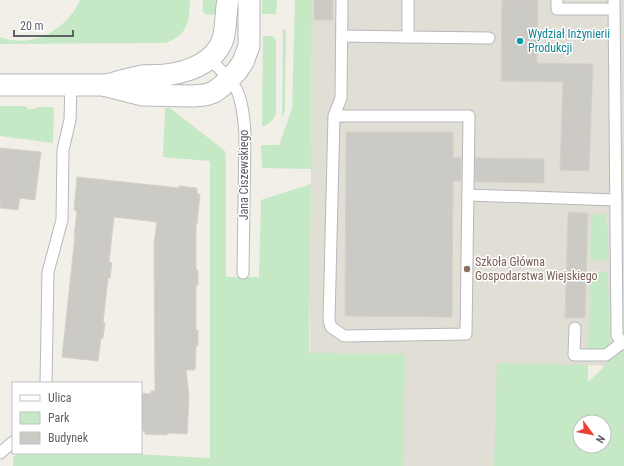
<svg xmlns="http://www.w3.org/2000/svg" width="624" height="466" font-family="'Roboto Condensed',sans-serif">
<rect width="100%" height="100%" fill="#f1efe8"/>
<polygon fill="#e1ded6" points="312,0 624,0 624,369 615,369 605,366 588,365 587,422 580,422 580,446 587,466 309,466"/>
<g fill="#c5e8c5" fill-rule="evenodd">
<path d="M 80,0 L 190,0 C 189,22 188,35 165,43 L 0,44 L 0,37 C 28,48 58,34 74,11 C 77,8 78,4 80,0 Z"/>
<path d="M 203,0 L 219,0 L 219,15 C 203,14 202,17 203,0 Z"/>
<polygon points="262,0 277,0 276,14 262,14"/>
<polygon points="295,0 312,0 311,169 262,168 261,145 279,145 292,109"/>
<polygon points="283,28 286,31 285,109 282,118"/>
<path d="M 263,36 L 273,36 L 276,40 L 276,114 C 273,120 269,125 262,126 Z"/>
<polygon points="0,106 25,106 28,109 34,109 38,107 52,107 54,109 53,143 0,136"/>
<polygon points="165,108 170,108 225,151 226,161 226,277 259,277 261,200 311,184 309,353 405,354 403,466 13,466 13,457 19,453 116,453 210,458 210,161 163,157"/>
<polygon points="606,214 609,260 590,261 591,215"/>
<polygon points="590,272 608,272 610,350 588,349"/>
<path d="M 621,350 L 624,351 L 624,466 L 494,466 L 497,363 L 588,365 L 588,382 ZM 580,422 L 604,422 L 604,446 L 580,446 Z"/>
</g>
<g fill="#cccac5" stroke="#d6d1c6">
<rect x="314" y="0" width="19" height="20"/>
<polygon points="502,0 538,0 537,63 593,64 589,171 560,170 563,82 501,81"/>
<polygon points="346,132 453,132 453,158 461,158 461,181 453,181 452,317 345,316"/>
<polygon points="0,148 41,152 35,200 20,198 18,210 0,208"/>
<polygon points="475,158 544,159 544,183 475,182"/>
<polygon points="77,177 179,188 179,186 197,188 197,194 200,194 197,224 196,224 196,270 198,270 198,285 196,285 196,330 198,330 198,346 196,346 195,370 186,370 189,397 187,434 167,433 167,435 145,434 145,431 141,431 141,393 151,394 151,391 155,391 154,244 157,222 114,217 109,262 112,263 110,278 108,278 103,323 105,323 103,338 101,338 98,361 62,357 75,236 74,236 77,211 74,210"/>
<polygon points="568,212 588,213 585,318 565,318"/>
</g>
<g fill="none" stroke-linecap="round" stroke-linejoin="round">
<g stroke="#b5b8bc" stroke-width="13">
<g id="lane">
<polyline points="557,0 557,9 614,9"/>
<polyline points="614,0 617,335 620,340 624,344"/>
<polyline points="342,36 408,37 408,0"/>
<polyline points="408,37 489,38"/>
<path d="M 209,59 C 218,67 234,82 238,93 C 243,106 244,120 245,134 L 243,273"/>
<polyline points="334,116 469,116 466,334 344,336 331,327 329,320 334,116 341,98 342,0"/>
<polyline points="468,195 616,200"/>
<polyline points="575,328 574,355 606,355 622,343"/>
<polyline points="46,383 48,272 62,220 63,150 70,120 71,85"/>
<polyline points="0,453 13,442"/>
</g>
</g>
<g stroke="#b5b8bc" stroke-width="23">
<g id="street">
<polyline points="0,85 103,85 143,95 192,96 205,95 214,92 222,86 237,71 243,62 249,46 249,0"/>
<path d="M 106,85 C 118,82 130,78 142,76 C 150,75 158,76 166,75 C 188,72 212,64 222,42 C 227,28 225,14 228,0"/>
</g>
</g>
<use href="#lane" stroke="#fff" stroke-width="11"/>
<use href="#street" stroke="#fff" stroke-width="21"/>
</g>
<circle fill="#0f9aa8" stroke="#fff" stroke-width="1.5" cx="520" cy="41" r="4"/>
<circle fill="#8d6e63" stroke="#fff" stroke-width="1.5" cx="467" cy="269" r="4"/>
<g text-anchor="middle" stroke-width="3" stroke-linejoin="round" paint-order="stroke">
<g font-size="12" fill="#0d838f" stroke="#fff" text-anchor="start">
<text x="528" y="38">Wydział Inżynierii<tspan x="528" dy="14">Produkcji</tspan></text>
</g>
<g font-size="12" fill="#5f6368" stroke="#fff">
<text transform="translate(244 175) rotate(-90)" y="4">Jana Ciszewskiego</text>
</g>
<g font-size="12" fill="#785e54" stroke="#fff" text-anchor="start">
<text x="475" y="266">Szkoła Główna<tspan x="475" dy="14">Gospodarstwa Wiejskiego</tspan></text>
</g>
</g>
<rect x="12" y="382" width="130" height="72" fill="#ffffff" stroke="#bfc1c3"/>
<rect x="20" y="395" width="20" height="6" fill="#ffffff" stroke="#bfc1c3"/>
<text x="48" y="402" font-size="12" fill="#5f6368">Ulica</text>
<rect x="20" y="412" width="20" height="12" fill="#c5e8c5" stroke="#bfc1c3"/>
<text x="48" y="422" font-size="12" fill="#5f6368">Park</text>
<rect x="20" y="432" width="20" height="12" fill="#cccac5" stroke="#bfc1c3"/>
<text x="48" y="442" font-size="12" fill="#5f6368">Budynek</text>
<g transform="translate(592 434) rotate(122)"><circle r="19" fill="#ffffff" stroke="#bfc1c3"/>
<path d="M0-3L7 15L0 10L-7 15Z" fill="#ea4335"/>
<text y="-6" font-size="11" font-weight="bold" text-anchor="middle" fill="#5f6368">N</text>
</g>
<path d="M14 30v6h59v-6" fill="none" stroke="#5f6368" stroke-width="2"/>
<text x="20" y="30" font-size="12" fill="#5f6368" stroke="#ffffff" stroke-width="3" paint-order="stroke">20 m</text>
</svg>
